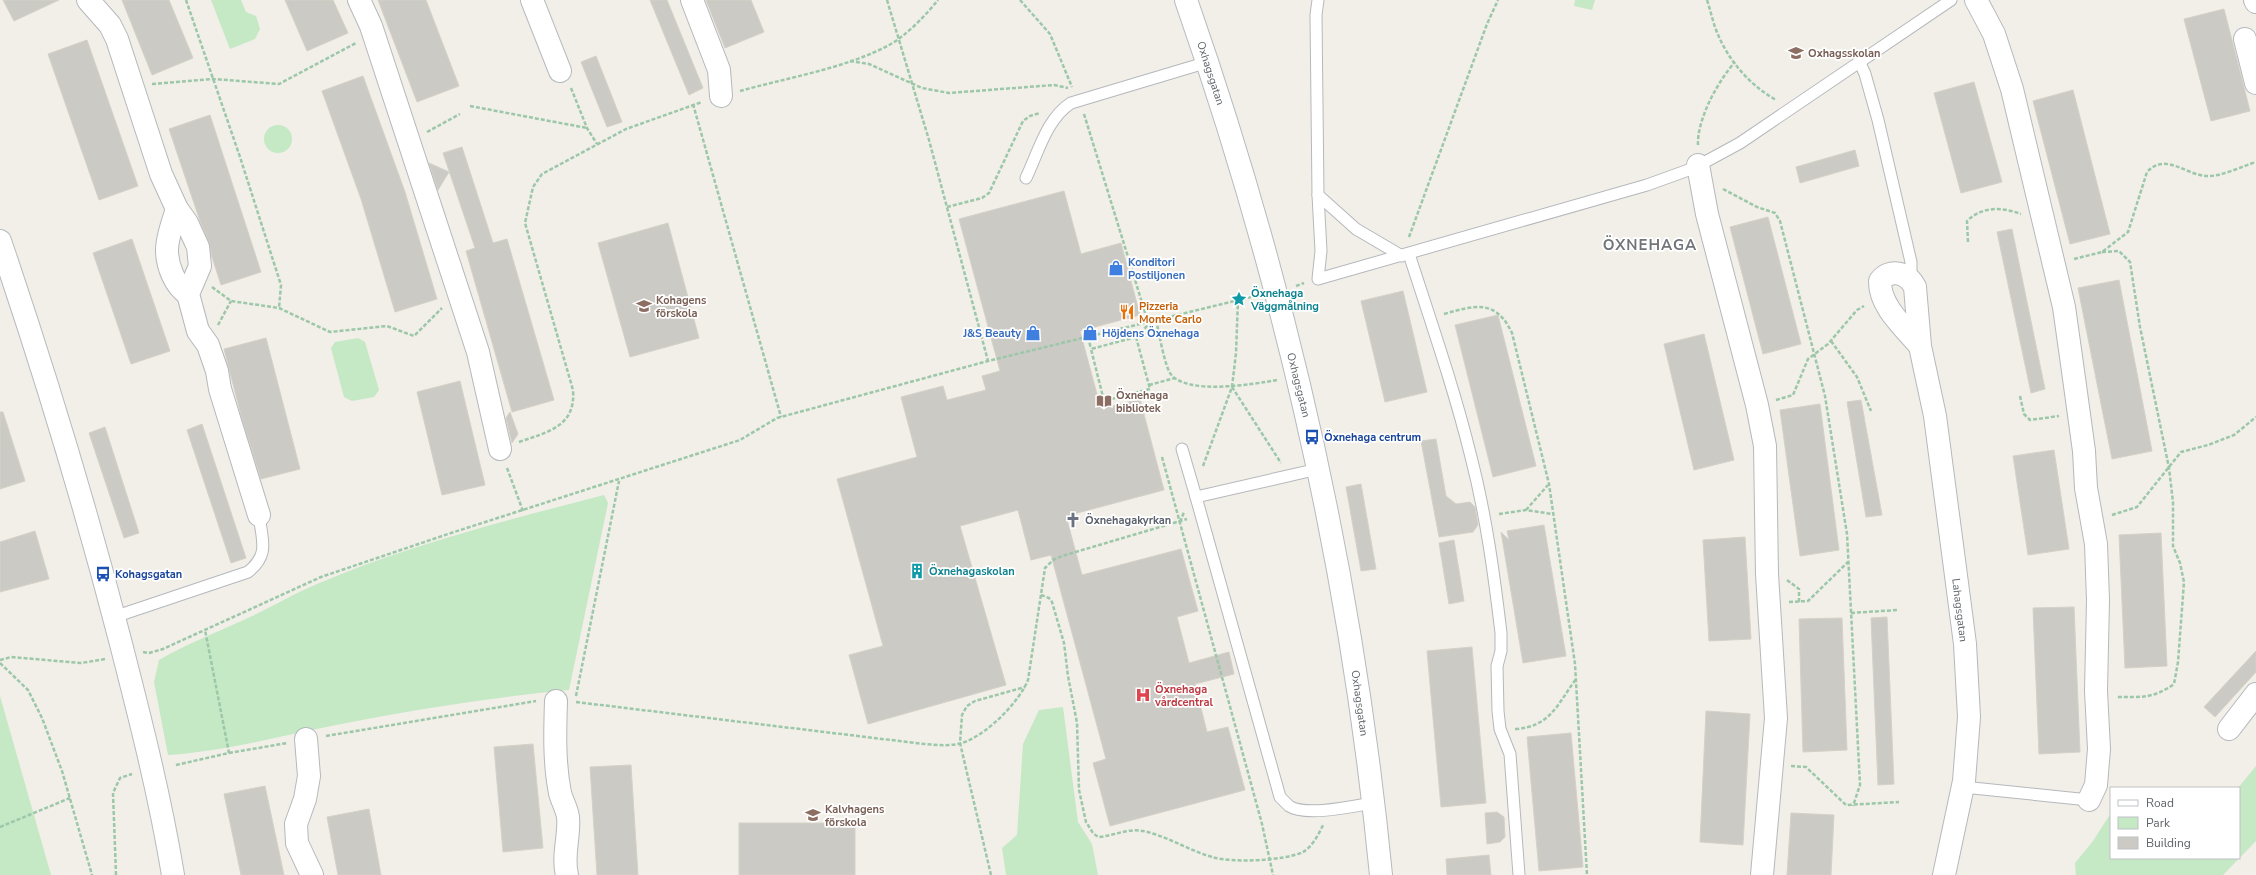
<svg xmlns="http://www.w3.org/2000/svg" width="2256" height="875" font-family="'Nunito Sans',sans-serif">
<rect width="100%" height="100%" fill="#f1efe8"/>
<g fill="#c5e8c5">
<polygon points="211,0 241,0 246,12 256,16 260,29 255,39 230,49"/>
<polygon points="1575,0 1595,0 1592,10 1574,6"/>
<circle cx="278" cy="139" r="14"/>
<polygon points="358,338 365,342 379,390 374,397 352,401 344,397 331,348 335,342"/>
<path d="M 604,495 L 608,503 L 569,690 C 493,697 417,709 341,724 C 284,735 227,751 168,755 L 154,682 L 159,660 C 188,643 221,631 252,616 C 274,606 295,593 317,584 C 408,545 508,520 604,495 Z"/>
<polygon points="0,696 51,875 0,875"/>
<polygon points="1063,707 1078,822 1092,844 1098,875 1006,875 1002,848 1017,835 1023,744 1039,710"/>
<polygon points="2256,766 2256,841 2223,875 2076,875 2075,863 2093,841 2111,813 2111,858 2239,858 2238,788"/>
</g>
<g fill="#cccac5" stroke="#d6d1c6">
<polygon points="3,0 59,0 14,21"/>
<polygon points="122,0 169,0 193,58 152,75"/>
<polygon points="285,0 333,0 348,33 307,51"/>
<polygon points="378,0 426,0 459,86 417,102"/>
<polygon points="650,0 667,0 703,88 689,95"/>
<polygon points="706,0 751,0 764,32 725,48"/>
<polygon points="2224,9 2250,111 2211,121 2184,19"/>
<polygon points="87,40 138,186 99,200 48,54"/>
<polygon points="596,56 622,122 607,127 581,62"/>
<polygon points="363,76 405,192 437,299 395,312 361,199 322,91"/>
<polygon points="1974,82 2002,182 1961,193 1934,93"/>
<polygon points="2073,90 2110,234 2070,244 2033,101"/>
<polygon points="210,115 261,272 221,285 212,257 209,242 200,221 169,129"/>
<polygon points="462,147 493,243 507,239 554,400 512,412 466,251 475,248 443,153"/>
<polygon points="1855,150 1859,166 1800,183 1796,167"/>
<polygon points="429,163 449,172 438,190"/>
<polygon points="1064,191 1081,254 1121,243 1140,315 1080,331 1101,409 1140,399 1164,490 1066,516 1082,575 1181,549 1198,611 1177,617 1189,663 1229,652 1234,674 1195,684 1207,732 1228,727 1245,790 1110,826 1093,763 1106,759 1051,555 1031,560 1018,510 960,526 1006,685 868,724 849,655 883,646 837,479 917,457 901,397 943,386 947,400 986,390 982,376 1000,371 959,219"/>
<polygon points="1768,217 1801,344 1763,354 1730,227"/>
<polygon points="668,223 699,338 630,357 598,243"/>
<polygon points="2012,229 2045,389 2031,393 1997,232"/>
<polygon points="132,239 170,351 131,364 93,253"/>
<polygon points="2119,280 2152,451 2112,459 2078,288"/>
<polygon points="1403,291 1427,392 1385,402 1361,301"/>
<polygon points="1498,315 1536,466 1493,477 1455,325"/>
<polygon points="1704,334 1734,460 1694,470 1664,344"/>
<polygon points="266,338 300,469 261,479 242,419 224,349"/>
<polygon points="460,381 485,485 442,495 417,392"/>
<polygon points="1861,400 1882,515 1866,517 1847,402"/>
<polygon points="1820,404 1839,550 1800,556 1780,410"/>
<polygon points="0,412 3,412 25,481 0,489"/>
<polygon points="510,412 518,434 512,443 506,418"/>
<polygon points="202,424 246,558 231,563 187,430"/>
<polygon points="105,427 139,533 124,538 89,433"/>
<polygon points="1436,439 1446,496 1456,504 1470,502 1475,507 1478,525 1473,532 1439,537 1421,441"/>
<polygon points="2054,450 2069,549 2028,555 2013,456"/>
<polygon points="1361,484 1376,569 1361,571 1346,487"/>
<polygon points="1544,525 1566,656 1523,663 1501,532 1509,540 1507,531"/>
<polygon points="35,531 49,579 0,592 0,542"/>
<polygon points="2161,533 2167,666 2125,668 2119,535"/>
<polygon points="1745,537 1751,639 1709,641 1703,540"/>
<polygon points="1454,540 1464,601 1449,604 1439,543"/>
<polygon points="2074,607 2080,752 2039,754 2033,608"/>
<polygon points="1887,617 1894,784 1878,785 1871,618"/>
<polygon points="1842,618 1847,750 1803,752 1799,619"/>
<polygon points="1472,647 1486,803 1441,807 1427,651"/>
<polygon points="2256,651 2256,672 2215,717 2204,707"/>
<polygon points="1706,711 1750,714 1743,845 1700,842"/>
<polygon points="1571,733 1583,867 1539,871 1527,737"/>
<polygon points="533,744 543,848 503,852 494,747"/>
<polygon points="631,765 638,875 597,875 590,767"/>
<polygon points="265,786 284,875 241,875 224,794"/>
<polygon points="369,809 381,875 338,875 327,817"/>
<polygon points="1497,812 1504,817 1505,837 1500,842 1487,844 1485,813"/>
<polygon points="1791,813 1834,815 1831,875 1787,875"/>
<rect x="739" y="823" width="116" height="52"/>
<polygon points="1489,855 1491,875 1447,875 1446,859"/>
</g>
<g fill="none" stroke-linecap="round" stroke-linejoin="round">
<g stroke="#b5b8bc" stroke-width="13">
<g id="lane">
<polyline points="1318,0 1316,15 1318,195 1321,251 1318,279 1647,185 1694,168 1740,143 1951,0"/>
<polyline points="1860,63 1865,74 1878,120 1911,262 1911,279"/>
<path d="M 1026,178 C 1038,153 1047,118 1071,103 L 1208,62"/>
<polyline points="1318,195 1356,229 1402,256"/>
<path d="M 1409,254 C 1431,322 1454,388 1471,457 C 1486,515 1494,574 1501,633 L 1501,651 L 1497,666 L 1498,711 L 1500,729 L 1510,754 L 1519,875"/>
<polyline points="1182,449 1196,497"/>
<path d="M 1318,469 L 1196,497 L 1280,797 C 1283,800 1286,803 1289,806 C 1306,817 1354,806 1373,803"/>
<path d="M 114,617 L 248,572 C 270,554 262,541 259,515"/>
<polyline points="1963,787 2089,800"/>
</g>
</g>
<g stroke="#b5b8bc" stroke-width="24">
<g id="street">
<polyline points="88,0 110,25 117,39 161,174 177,209 187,223 198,247 200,266 188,294 198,331 208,345 217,371 220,389 259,515"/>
<polyline points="359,0 371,26 478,352 500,449"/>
<polyline points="692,0 719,70 721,96"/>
<polyline points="1976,0 1994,34 2012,89 2064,307 2073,371 2084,451 2086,488 2096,544 2098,600 2096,691 2099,749 2096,785 2089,800"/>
<polyline points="2255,0 2256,2"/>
<polyline points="2245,39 2256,83"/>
<polyline points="1698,165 1707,214 1757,405 1765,446 1767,574 1776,718 1762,875"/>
<path d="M 177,209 C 173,222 167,237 167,250 C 167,266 175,286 188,294"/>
<path d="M 1920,346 C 1905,328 1879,306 1880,281 C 1890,268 1907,272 1915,287 L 1920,346 L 1935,416 L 1965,644 L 1969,717 L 1964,781 L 1944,875"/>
<path d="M 556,701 C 555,731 554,763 560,793 C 562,801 567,809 568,817 C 570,836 562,855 567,875"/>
<polyline points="2229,729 2256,694"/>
<polyline points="306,739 309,776 305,799 296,824 297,843 312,875"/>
</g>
</g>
<g stroke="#b6babf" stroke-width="24">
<g id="secondary">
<polyline points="532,0 560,71"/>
<path d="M 1186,0 C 1285,283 1352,577 1381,875"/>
<path d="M 0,241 C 45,373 85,505 120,640 C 140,718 160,796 173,875"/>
</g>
</g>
<g stroke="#9cc7a9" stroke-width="2.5" stroke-dasharray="4 2" stroke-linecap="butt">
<polyline points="186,0 240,157 281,285 279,308"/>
<polyline points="887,0 929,140 988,361"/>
<polyline points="1020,0 1050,34 1072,87"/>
<path d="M 1707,0 C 1710,9 1712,18 1715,27 C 1726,58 1748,84 1776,100"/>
<polyline points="850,61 869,64 922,88 949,93 1054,85 1068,88"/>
<polyline points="152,84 213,79 279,84 356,43"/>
<polyline points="571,88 587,128 597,144"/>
<path d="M 740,91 C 786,78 847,68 889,45 C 906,36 926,15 938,0"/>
<polyline points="693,104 781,417"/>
<polyline points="470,106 587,128"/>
<polyline points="1084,114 1148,322"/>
<polyline points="427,132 460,114"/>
<path d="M 1698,145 C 1697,119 1718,81 1735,62"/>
<polyline points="1723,189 1757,207 1775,213 1780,221 1825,396 1847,534 1860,785 1853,806"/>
<polyline points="947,207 982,198 989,193 1023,121 1030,116 1040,113"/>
<polyline points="1409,237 1487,24 1498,0"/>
<path d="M 1968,242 L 1967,221 C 1982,206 2002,207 2021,214"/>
<path d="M 2102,252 L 2119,251 L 2130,262 L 2140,327 L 2169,468 L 2173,502 L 2173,546 L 2180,563 L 2184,582 L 2178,662 L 2174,684 C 2153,699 2141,697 2116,697"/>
<path d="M 2074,259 L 2102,252 L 2128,232 L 2147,172 C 2166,152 2185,175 2207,176 C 2220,177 2243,166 2256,162"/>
<polyline points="1296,286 1304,283"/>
<polyline points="212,287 231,301 279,308 330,332 387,326 414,336 442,308"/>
<path d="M 1444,314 C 1475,305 1496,299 1512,333 L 1549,484 L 1575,664 L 1587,875"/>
<path d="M 1156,320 C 1159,332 1164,363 1170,373 C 1185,396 1254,384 1277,380"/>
<polyline points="218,325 231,301"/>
<polyline points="1088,337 1091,349"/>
<polygon points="1136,337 1150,389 1104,401 1091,349"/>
<polyline points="1136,337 1151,322"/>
<polyline points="1831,341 1857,377 1871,411"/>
<polyline points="1149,385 1175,378"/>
<polyline points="1232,387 1281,463"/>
<polyline points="2020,396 2024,414 2030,420 2059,416"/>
<polyline points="1776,400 1793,395 1808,359 1828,344 1857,310 1864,306"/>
<path d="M 519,442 C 547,432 576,427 573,390 L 525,223 L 533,187 L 542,174 L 626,129 L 702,102"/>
<polyline points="1162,457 1262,824 1273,875"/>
<polyline points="1203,466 1232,387 1236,353 1238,300"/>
<polyline points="507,468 523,511"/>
<polyline points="1526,510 1548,485"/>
<polyline points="1499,514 1526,510 1552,514"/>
<polyline points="2112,515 2137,507 2181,452 2208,445 2234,435 2256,417"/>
<polyline points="1180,522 1184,512"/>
<polyline points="1787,580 1799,589 1799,602"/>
<path d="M 1041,595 L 1049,598 L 1052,602 L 1064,643 L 1068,676 L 1077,723 L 1079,790 L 1086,822 L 1093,833 L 1098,837 C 1114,836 1127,828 1143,831 C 1167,836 1188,850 1212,857 C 1232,863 1284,861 1303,852 C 1312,847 1319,834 1323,825"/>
<polyline points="1789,602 1808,601 1848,562"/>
<polyline points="1851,613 1897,610"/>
<polyline points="143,652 149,653 163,649 321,577 448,534 740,440 777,418 988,361 1251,297"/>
<polyline points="0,660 11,657 81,663 105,659"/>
<polyline points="0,663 28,690 42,718 62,771 92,875"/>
<polyline points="576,696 619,481"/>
<path d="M 576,702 L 924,744 C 939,745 954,747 967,741 C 989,732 1019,702 1028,680 L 1045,568 L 1053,560 L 1062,556 L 1187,519"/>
<path d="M 1515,729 C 1550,727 1557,705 1576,679"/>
<polyline points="326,736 536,701"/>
<polyline points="229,753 287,743"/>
<polyline points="176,765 229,753 205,630"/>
<polyline points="1791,766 1806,767 1846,805 1899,802"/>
<polyline points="0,827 70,798"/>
<polyline points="116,875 113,793 120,778 132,774"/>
<polyline points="991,875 960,743 962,715 967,706 975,701 1025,687"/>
</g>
<use href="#lane" stroke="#fff" stroke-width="11"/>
<use href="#street" stroke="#fff" stroke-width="22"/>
<use href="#secondary" stroke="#fff" stroke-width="22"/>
</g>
<defs>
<g id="school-bare" transform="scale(1.2)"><path d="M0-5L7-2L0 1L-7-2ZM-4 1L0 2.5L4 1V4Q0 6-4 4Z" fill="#8d6e63" stroke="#fff" stroke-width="2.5" paint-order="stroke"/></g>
<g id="shop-bare" transform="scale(1.2)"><path d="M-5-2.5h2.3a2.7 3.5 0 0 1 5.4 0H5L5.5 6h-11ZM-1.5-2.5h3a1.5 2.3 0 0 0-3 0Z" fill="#3f7fe0" stroke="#fff" stroke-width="2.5" paint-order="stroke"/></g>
<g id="sight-bare" transform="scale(1.2)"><path d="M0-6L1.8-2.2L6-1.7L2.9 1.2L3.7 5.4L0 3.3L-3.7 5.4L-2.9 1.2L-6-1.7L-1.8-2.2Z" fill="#0f9aa8" stroke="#fff" stroke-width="2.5" paint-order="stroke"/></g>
<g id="restaurant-bare" transform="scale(1.2)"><path d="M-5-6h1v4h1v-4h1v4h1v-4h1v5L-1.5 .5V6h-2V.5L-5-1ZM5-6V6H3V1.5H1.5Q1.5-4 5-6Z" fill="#e8710a" stroke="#fff" stroke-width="2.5" paint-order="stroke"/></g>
<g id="library-bare" transform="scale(1.2)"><path d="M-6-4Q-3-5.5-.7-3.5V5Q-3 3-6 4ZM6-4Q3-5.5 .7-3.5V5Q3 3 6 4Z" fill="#8d6e63" stroke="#fff" stroke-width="2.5" paint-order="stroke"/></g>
<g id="bus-bare" transform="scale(1.2)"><path d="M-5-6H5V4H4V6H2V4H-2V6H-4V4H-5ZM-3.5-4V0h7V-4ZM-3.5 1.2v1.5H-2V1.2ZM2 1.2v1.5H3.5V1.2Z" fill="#1a4fb4" stroke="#fff" stroke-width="2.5" paint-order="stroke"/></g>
<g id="church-bare" transform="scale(1.2)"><path d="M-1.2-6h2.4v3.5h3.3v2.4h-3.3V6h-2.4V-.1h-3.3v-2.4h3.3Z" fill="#6b7280" stroke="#fff" stroke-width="2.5" paint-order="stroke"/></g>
<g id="building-bare" transform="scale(1.2)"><path d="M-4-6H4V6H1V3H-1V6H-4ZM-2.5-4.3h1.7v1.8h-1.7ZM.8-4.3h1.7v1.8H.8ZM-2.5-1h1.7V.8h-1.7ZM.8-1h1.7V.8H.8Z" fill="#0f9aa8" stroke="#fff" stroke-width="2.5" paint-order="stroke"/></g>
<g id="hospital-bare" transform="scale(1.2)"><path d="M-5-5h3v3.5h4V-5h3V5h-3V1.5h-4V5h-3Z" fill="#e0444e" stroke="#fff" stroke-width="2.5" paint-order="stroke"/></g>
</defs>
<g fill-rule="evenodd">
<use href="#school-bare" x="1796" y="53"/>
<use href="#shop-bare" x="1116" y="268"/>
<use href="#sight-bare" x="1239" y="299"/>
<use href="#school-bare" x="644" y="306"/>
<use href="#restaurant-bare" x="1127" y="312"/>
<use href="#shop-bare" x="1033" y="333"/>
<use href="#shop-bare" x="1090" y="333"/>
<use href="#library-bare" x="1104" y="401"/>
<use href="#bus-bare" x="1312" y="437"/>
<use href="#church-bare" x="1073" y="520"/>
<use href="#building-bare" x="917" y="571"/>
<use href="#bus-bare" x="103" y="574"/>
<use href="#hospital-bare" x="1143" y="695"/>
<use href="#school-bare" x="813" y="815"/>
</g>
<g text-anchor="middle" stroke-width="3.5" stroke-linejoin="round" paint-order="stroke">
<g font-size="11" font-weight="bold" fill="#785e54" stroke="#fff" text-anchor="start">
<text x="1808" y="57">Oxhagsskolan</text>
<text x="656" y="304">Kohagens<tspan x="656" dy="13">förskola</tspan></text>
<text x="1116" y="399">Öxnehaga<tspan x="1116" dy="13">bibliotek</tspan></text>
<text x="825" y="813">Kalvhagens<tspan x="825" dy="13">förskola</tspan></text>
</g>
<g font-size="11" fill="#5f6368" stroke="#fff">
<text transform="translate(1211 73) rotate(72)" y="4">Oxhagsgatan</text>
<text transform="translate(1299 385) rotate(76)" y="4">Oxhagsgatan</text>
<text transform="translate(1960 610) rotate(83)" y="4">Lahagsgatan</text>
<text transform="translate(1360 703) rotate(82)" y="4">Oxhagsgatan</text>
</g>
<g font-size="11" font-weight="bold" fill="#366cbe" stroke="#fff" text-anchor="start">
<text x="1128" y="266">Konditori<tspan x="1128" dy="13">Postiljonen</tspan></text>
<text x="1021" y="337" text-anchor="end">J&amp;S Beauty</text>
<text x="1102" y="337">Höjdens Öxnehaga</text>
</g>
<g font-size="11" font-weight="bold" fill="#0d838f" stroke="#fff" text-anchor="start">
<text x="1251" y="297">Öxnehaga<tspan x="1251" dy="13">Väggmålning</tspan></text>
<text x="929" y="575">Öxnehagaskolan</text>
</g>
<g font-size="11" font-weight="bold" fill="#c56008" stroke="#fff" text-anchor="start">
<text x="1139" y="310">Pizzeria<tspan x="1139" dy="13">Monte Carlo</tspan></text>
</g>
<g font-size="11" font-weight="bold" fill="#164399" stroke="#fff" text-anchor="start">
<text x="1324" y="441">Öxnehaga centrum</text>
<text x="115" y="578">Kohagsgatan</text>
</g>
<g font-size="11" font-weight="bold" fill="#5b616d" stroke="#fff" text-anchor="start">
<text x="1085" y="524">Öxnehagakyrkan</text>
</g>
<g font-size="11" font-weight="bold" fill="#be3a42" stroke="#fff" text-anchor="start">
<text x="1155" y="693">Öxnehaga<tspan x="1155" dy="13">vårdcentral</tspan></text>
</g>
<g font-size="15" font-weight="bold" letter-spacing="1" fill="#70757a" stroke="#fff">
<text x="1650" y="250">ÖXNEHAGA</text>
</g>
</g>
<rect x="2110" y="787" width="130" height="72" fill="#ffffff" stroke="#bfc1c3"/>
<rect x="2118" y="800" width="20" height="6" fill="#ffffff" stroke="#bfc1c3"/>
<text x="2146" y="807" font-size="12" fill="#5f6368">Road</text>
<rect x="2118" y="817" width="20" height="12" fill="#c5e8c5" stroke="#bfc1c3"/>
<text x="2146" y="827" font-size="12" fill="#5f6368">Park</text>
<rect x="2118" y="837" width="20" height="12" fill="#cccac5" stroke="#bfc1c3"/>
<text x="2146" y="847" font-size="12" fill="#5f6368">Building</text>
</svg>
